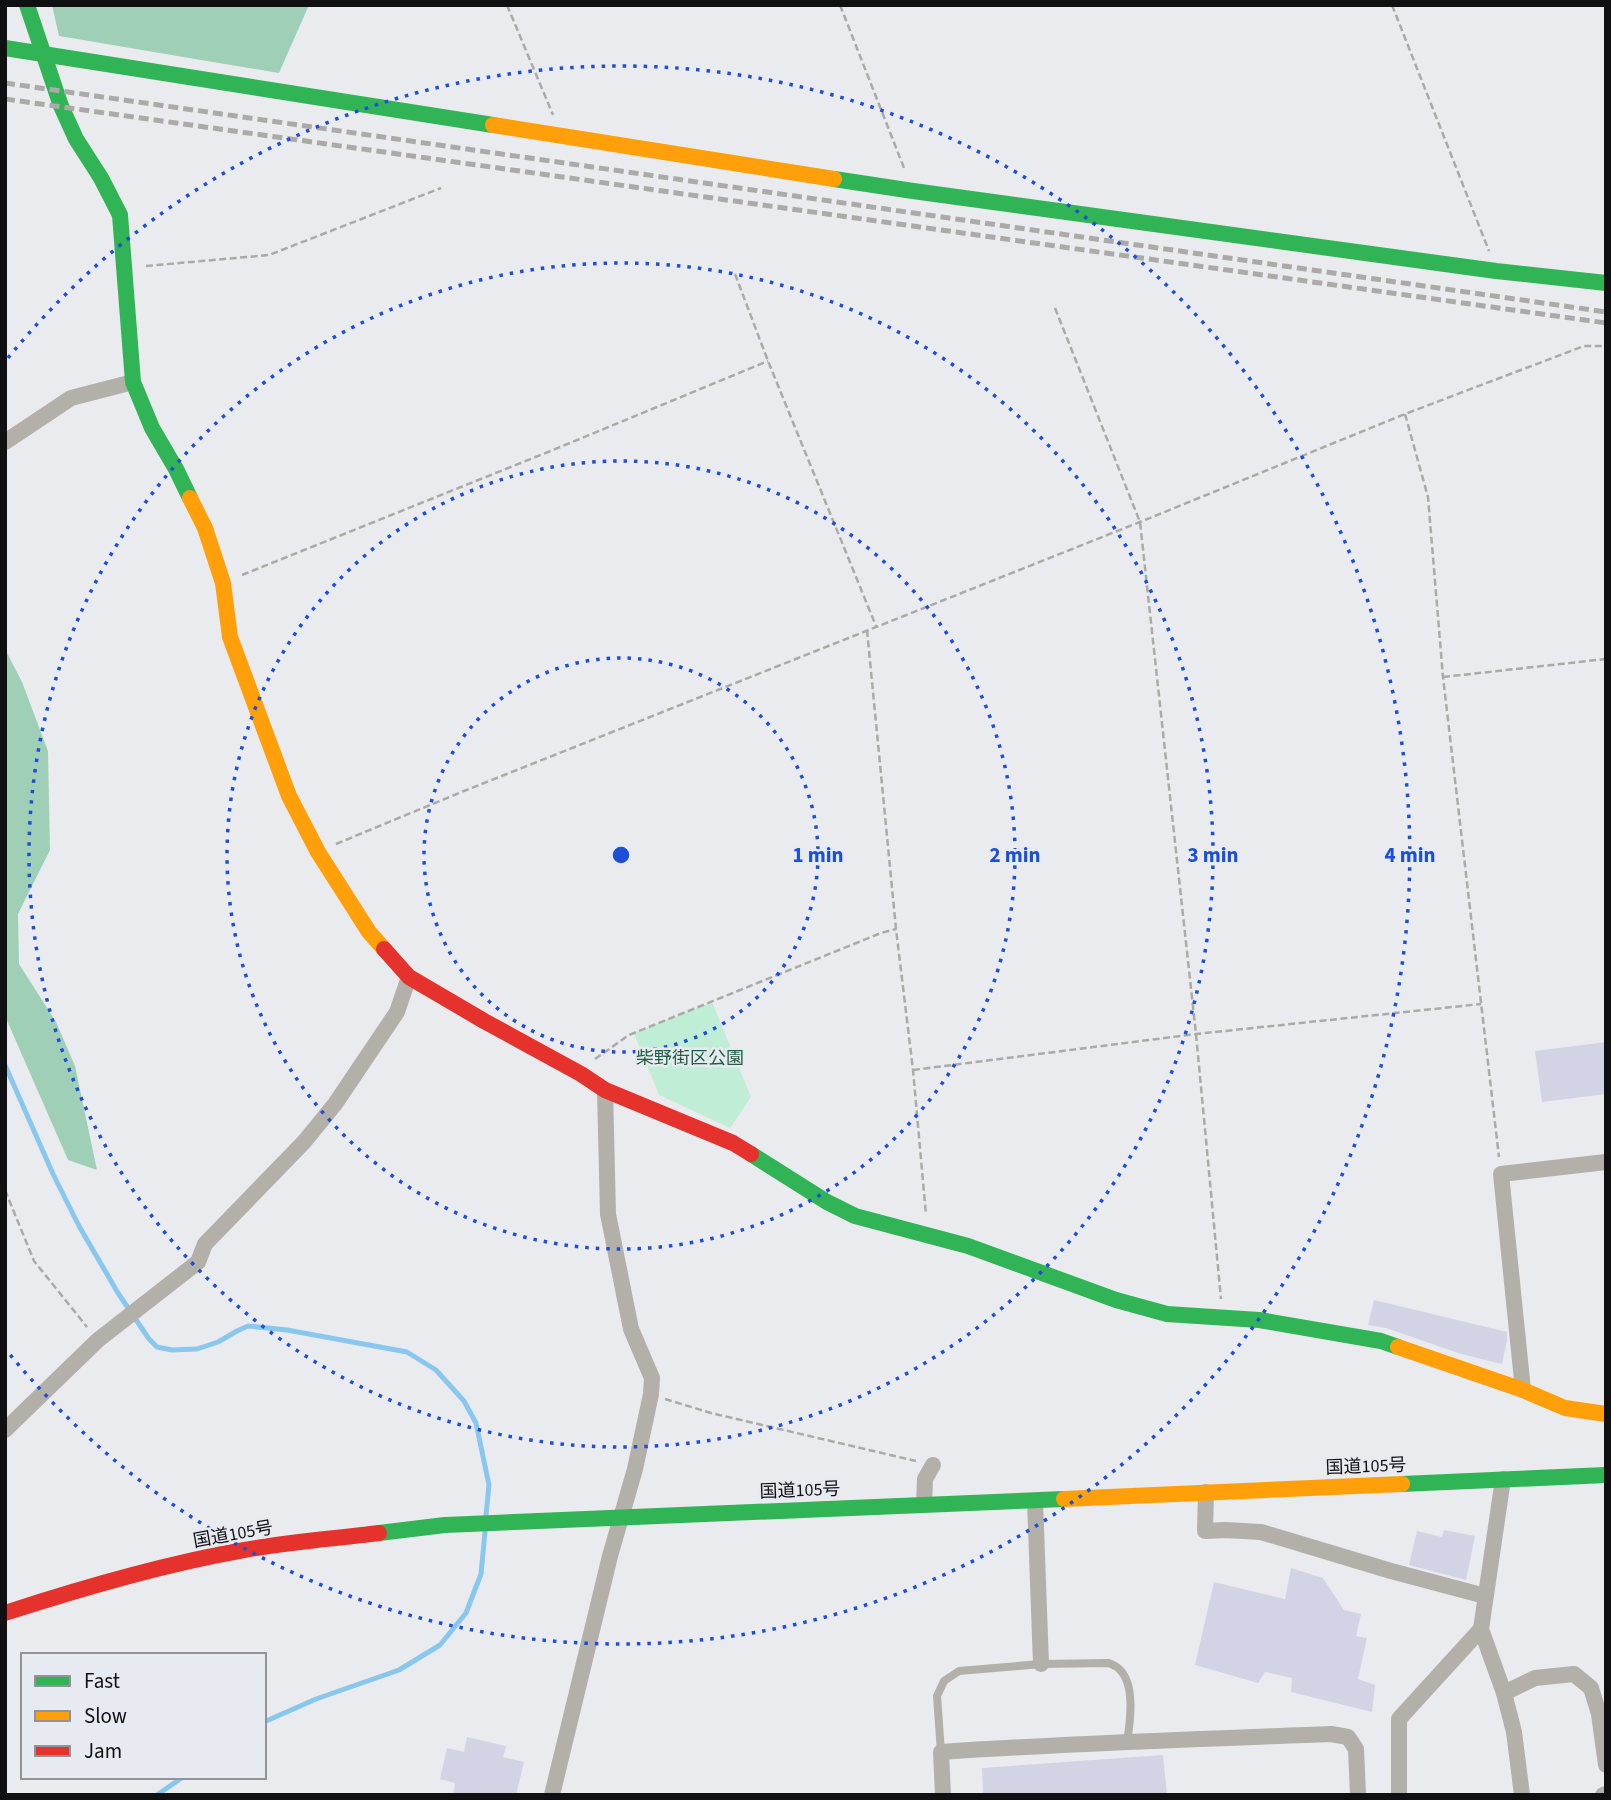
<svg xmlns="http://www.w3.org/2000/svg" width="1611" height="1800" font-family="'Source Sans 3','Noto Sans JP',sans-serif">
<rect width="100%" height="100%" fill="#eaebef"/>
<polygon fill="#bfedd5" points="712,1002 751,1097 730,1128 659,1095 634,1033"/>
<g fill="#9fd0b7">
<polygon points="52,5 309,5 279,73 59,36"/>
<polygon points="5,649 22,682 48,751 50,850 18,914 19,964 56,1022 75,1066 97,1170 68,1160 5,1016"/>
</g>
<g fill="none" stroke-linecap="round" stroke-linejoin="round">
<g stroke="#89c8ec" stroke-width="5">
<polyline points="5,1065 53,1174 79,1226 118,1293 149,1339 157,1347 172,1350 197,1349 218,1342 237,1331 248,1326 287,1330 407,1352 436,1370 464,1401 476,1423 489,1485 486,1515"/>
<polyline points="264,1722 316,1699 399,1670 440,1645 466,1613 481,1574 485,1532"/>
<polyline points="157,1795 183,1777"/>
</g>
</g>
<g fill="#d2d4e5">
<polygon points="1606,1042 1606,1094 1542,1102 1535,1051"/>
<polygon points="1374,1300 1507,1332 1507,1340 1502,1364 1461,1354 1386,1328 1368,1325"/>
<polygon points="1444,1530 1475,1536 1466,1580 1409,1565 1417,1531 1442,1537"/>
<polygon points="1291,1568 1323,1578 1344,1610 1361,1614 1356,1636 1367,1638 1358,1679 1375,1685 1372,1712 1291,1692 1292,1678 1265,1672 1258,1683 1195,1665 1214,1582 1285,1599"/>
<polygon points="467,1737 506,1746 503,1757 524,1762 516,1795 453,1795 455,1783 440,1779 447,1748 464,1752"/>
<polygon points="1163,1755 1167,1795 983,1795 982,1768"/>
</g>
<g fill="none" stroke-linecap="round" stroke-linejoin="round">
<g stroke="#acaaa6" stroke-width="2.5" stroke-dasharray="7 3.5" stroke-linecap="butt">
<polyline points="507,5 553,115"/>
<polyline points="840,5 904,168"/>
<polyline points="1392,5 1489,251"/>
<polyline points="146,266 269,255 441,188"/>
<polyline points="735,274 768,361 876,626"/>
<polyline points="1055,308 1140,522 1196,1034 1221,1299"/>
<polyline points="1405,414 1428,497 1443,677 1499,1157"/>
<polyline points="242,575 553,450 768,361"/>
<polyline points="867,630 896,929 913,1070 926,1215"/>
<polyline points="1443,677 1606,659"/>
<polyline points="336,844 459,793 1140,522 1405,414 1584,346 1606,346"/>
<polyline points="595,1059 629,1035 881,933 896,929"/>
<polyline points="913,1070 1196,1034 1481,1004"/>
<polyline points="5,1190 34,1261 87,1327"/>
<polyline points="665,1399 711,1413 916,1461"/>
</g>
<path stroke="#b3afa9" stroke-width="8" d="M 941,1752 L 937,1696 L 944,1681 L 959,1671 L 1041,1664 L 1109,1663 C 1111,1664 1118,1667 1119,1669 C 1136,1684 1130,1723 1127,1743"/>
<g stroke="#b3afa9" stroke-width="16">
<polyline points="5,442 71,398 133,382"/>
<polyline points="1523,1390 1501,1174 1606,1162"/>
<polyline points="5,1430 98,1340 198,1262 205,1244 304,1142 335,1104 397,1012 409,977"/>
<polyline points="1503,1479 1481,1629 1504,1693 1514,1732 1522,1795"/>
<polyline points="1206,1492 1205,1531 1225,1530 1261,1532 1391,1571 1485,1596"/>
<polyline points="1035,1501 1041,1664"/>
<polyline points="924,1504 925,1479 933,1465"/>
<polyline points="1504,1693 1535,1678 1574,1674 1591,1688 1599,1714 1606,1765"/>
<polyline points="552,1795 610,1556 635,1469 651,1394 652,1378 631,1329 608,1214 605,1090"/>
<path d="M 943,1795 L 941,1752 C 1071,1743 1201,1739 1331,1734 L 1348,1737 L 1356,1749 L 1358,1795"/>
<polyline points="1399,1795 1399,1719 1481,1629"/>
<polyline points="1603,1795 1606,1794"/>
</g>
<g stroke="#30b455" stroke-width="16">
<polyline points="27,5 61,106 76,139 101,178 120,215 133,382 152,428 176,469 190,498"/>
<polyline points="5,48 493,125"/>
<polyline points="834,179 913,191 1496,271 1606,283"/>
<polyline points="751,1154 827,1202 855,1216 968,1246 1116,1300 1167,1314 1259,1320 1381,1341 1398,1347"/>
<polyline points="1402,1484 1606,1475"/>
<polyline points="379,1533 445,1525 1064,1499"/>
</g>
<g stroke="#ff9f0a" stroke-width="16">
<polyline points="493,125 834,179"/>
<polyline points="190,498 205,528 223,583 230,637 289,796 318,852 369,932 384,949"/>
<polyline points="1398,1347 1523,1390 1565,1408 1606,1414"/>
<polyline points="1064,1499 1402,1484"/>
</g>
<g stroke="#e5322d" stroke-width="16">
<polyline points="384,949 409,977 484,1021 581,1074 605,1090 733,1143 751,1154"/>
<path d="M 5,1613 C 82,1588 160,1565 239,1551 C 285,1542 332,1539 379,1533"/>
</g>
<g stroke="#acaaa8" stroke-width="5" stroke-dasharray="10 5" stroke-linecap="butt">
<polyline points="5,83 1606,312"/>
<polyline points="5,99 1606,323"/>
</g>
</g>
<g fill="none" stroke="#1d4ed8" stroke-width="3.5" stroke-dasharray="3.5 7">
<circle cx="621" cy="855" r="197"/>
<circle cx="621" cy="855" r="394"/>
<circle cx="621" cy="855" r="592"/>
<path d="M8 358A789 789 0 1 1 8 1352"/>
</g>
<g text-anchor="middle" stroke-width="5" stroke-linejoin="round" paint-order="stroke">
<g font-size="18" fill="#1f6040" stroke="#e8eaf1">
<text x="690" y="1064">柴野街区公園</text>
</g>
<g font-size="18" fill="#101013" stroke="#e8eaf1">
<text transform="translate(1366 1466) rotate(-2)" y="6">国道105号</text>
<text transform="translate(800 1490) rotate(-2)" y="6">国道105号</text>
<text transform="translate(233 1534) rotate(-10)" y="6">国道105号</text>
</g>
</g>
<circle cx="621" cy="855" r="10" fill="#1d4ed8" stroke="#e8eaf1" stroke-width="3.5"/>
<g font-size="21" text-anchor="middle" font-weight="bold" fill="#1d4ed8" stroke="#e8eaf1" stroke-width="5" stroke-linejoin="round" paint-order="stroke">
<text x="818" y="862">1 min</text>
<text x="1015" y="862">2 min</text>
<text x="1213" y="862">3 min</text>
<text x="1410" y="862">4 min</text>
</g>
<rect width="1611" height="1800" fill="none" stroke="#101013" stroke-width="14"/>
<rect x="21" y="1653" width="245" height="126" fill="#e8eaf1" stroke="#929398" stroke-width="2"/>
<rect x="35" y="1676" width="35" height="10" fill="#30b455" stroke="#929398" stroke-width="2"/>
<text x="84" y="1688" font-size="21" fill="#101013">Fast</text>
<rect x="35" y="1711" width="35" height="10" fill="#ff9f0a" stroke="#929398" stroke-width="2"/>
<text x="84" y="1723" font-size="21" fill="#101013">Slow</text>
<rect x="35" y="1746" width="35" height="10" fill="#e5322d" stroke="#929398" stroke-width="2"/>
<text x="84" y="1758" font-size="21" fill="#101013">Jam</text>
</svg>
